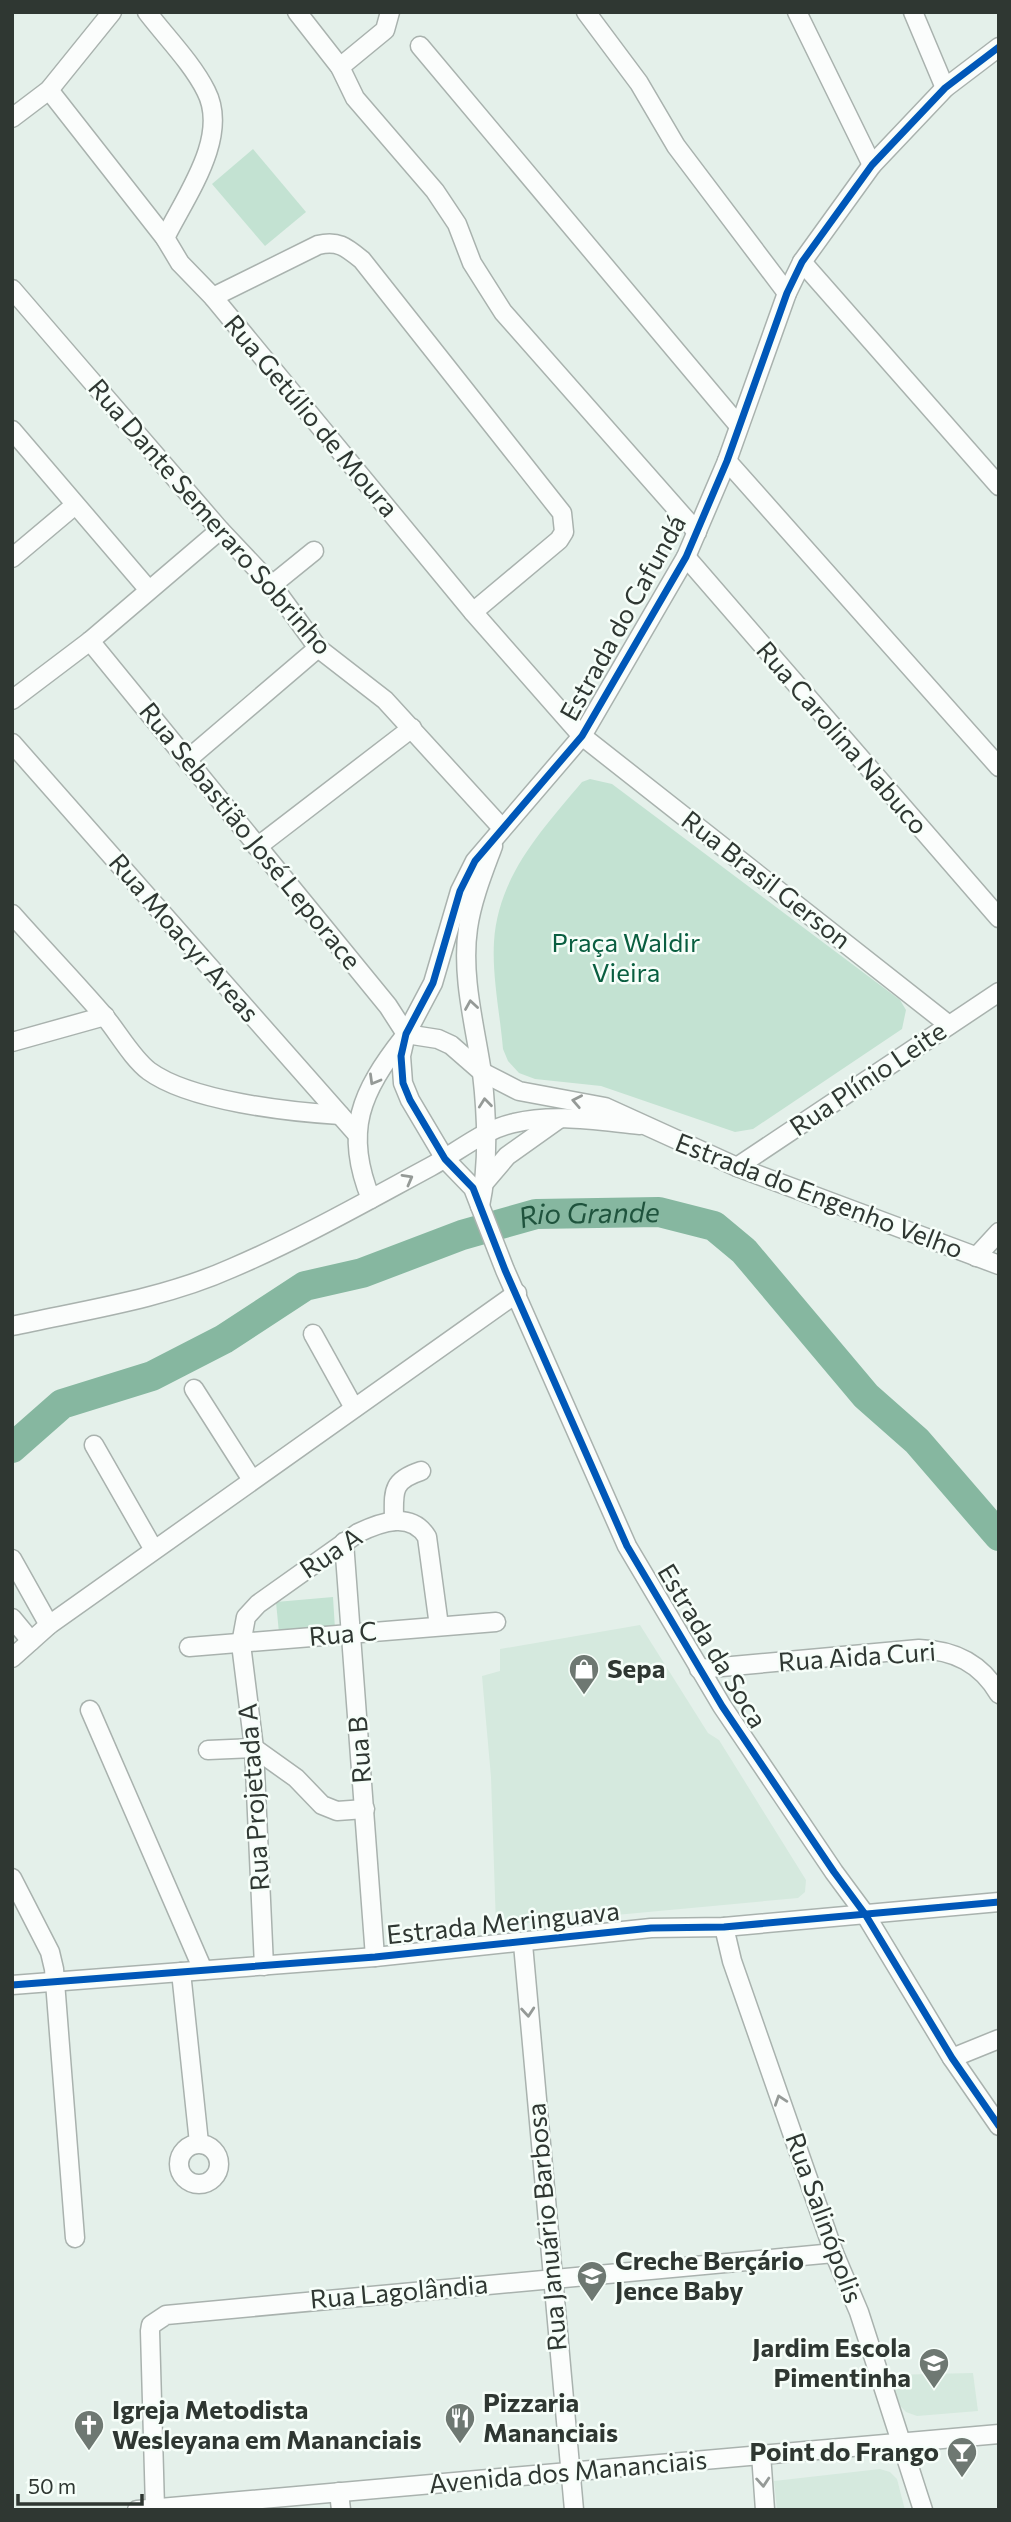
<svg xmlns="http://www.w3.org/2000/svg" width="1011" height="2522" font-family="Commissioner,sans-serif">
<rect width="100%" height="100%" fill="#e4f0ea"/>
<g fill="#d5e9de">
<polygon points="640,1625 708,1733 719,1740 806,1880 805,1892 798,1898 496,1926 491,1777 482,1676 500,1671 500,1649"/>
<polygon points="973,2373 978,2411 917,2416 906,2412 899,2405 888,2375"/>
<polygon points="880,2469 890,2472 897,2479 905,2510 777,2510 774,2481"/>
</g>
<g fill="#c3e2d2">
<polygon points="253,149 306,212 265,246 212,184"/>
<path d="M 590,779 L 612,784 L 900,1000 L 906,1010 L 902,1029 L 753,1129 L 735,1132 L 601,1086 L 535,1079 L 519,1073 L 508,1061 L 503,1049 C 500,1014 492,976 494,942 C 498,876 542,830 582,782 Z"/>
<polygon points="333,1597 335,1629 279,1633 276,1602"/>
</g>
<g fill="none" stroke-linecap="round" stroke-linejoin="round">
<path stroke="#86b7a0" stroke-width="30" id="s1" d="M 12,1448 L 62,1404 L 152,1376 L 224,1339 L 305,1286 L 362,1273 L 462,1235 L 536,1214 L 659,1212 L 714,1226 L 744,1251 L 866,1396 L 917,1441 L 999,1536"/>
<g stroke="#a9b2ae" stroke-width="21">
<g id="minor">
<path d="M 147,12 C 166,37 192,63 206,91 C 230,137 185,197 165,238"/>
<polyline points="297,12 340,67 355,98 435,191 457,224 472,263 503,312 697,532"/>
<polyline points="586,12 639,83 676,146 787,293"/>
<polyline points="797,12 872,165"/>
<polyline points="913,12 945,88"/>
<polyline points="420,46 739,426"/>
<polyline points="999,47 945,88 872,165 802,262 787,293 727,461 686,557 582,736 475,861 460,891 433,983 406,1034 401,1056 403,1083 410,1100 445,1159 473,1188 505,1270 627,1546 722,1706 834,1872 865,1914 952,2058 999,2126"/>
<polyline points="340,67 385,30 390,12"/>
<polyline points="49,90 165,238 180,263 213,297 473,612 582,736 949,1025"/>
<polyline points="12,118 49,90 112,12"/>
<polyline points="802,262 999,486"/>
<polyline points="12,289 220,530 272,585 318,648 385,700 502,828"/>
<path d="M 213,297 L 318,245 C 338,240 346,247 362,260 L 562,513 L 564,532 L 559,540 L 473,612"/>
<polyline points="12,430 148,589"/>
<polyline points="727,461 999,767"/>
<polyline points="686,557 999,918"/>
<polyline points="12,558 75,505"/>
<polyline points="272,585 314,551"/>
<polyline points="90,641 388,1006 406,1034"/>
<polyline points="12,700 90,641 220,530"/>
<polyline points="12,743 356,1133"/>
<polyline points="188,759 318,648"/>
<polyline points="257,847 412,728"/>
<path d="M 12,914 C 43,949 75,982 105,1017 C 119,1034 132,1058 149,1071 C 190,1101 289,1112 340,1115"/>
<polyline points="406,1034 438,1039 451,1045 482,1072 519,1091 605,1107 737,1167 999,1265"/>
<polyline points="12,1042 105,1016"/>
<polyline points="737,1167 999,992"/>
<polyline points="485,1182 507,1156 559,1119"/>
<path d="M 371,1199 C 343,1131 361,1092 404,1037"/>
<path d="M 480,1206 C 489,1164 487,1116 482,1073 C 475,1026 461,976 468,928 C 472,900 483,873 493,846"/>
<polyline points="976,1257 999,1232"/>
<path d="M 12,1326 C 85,1310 163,1299 232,1268 C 300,1239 365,1202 430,1167 C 458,1152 482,1130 514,1123 C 555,1113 598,1121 640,1125"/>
<polyline points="313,1334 354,1408"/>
<polyline points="194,1389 252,1480"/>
<polyline points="94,1445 154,1550"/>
<path d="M 394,1521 C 394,1493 390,1481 421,1471"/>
<polyline points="344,1542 375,1957"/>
<polyline points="12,1559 49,1625"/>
<polyline points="12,1618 31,1641"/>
<polyline points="189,1647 496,1622"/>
<polyline points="12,1658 49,1625 517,1293"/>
<path d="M 699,1669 L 919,1649 C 954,1650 981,1663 999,1694"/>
<polyline points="90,1710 203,1970"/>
<polyline points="208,1750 254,1748 296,1778 322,1805 337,1811 365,1809"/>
<polyline points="12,1878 50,1952 54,1969 75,2238"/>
<polyline points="724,1927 732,1961 834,2253 859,2312 923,2510"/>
<polyline points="523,1944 574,2510"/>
<path d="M 264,1966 L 254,1748 L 241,1644 L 246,1617 L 258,1604 L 358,1533 C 381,1522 411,1511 427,1537 L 439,1626"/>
<polyline points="181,1972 199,2143"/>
<polyline points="12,1985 375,1957 651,1928 724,1927 999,1902"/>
<polyline points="952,2058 999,2039"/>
<circle cx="199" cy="2164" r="20"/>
<polyline points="761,2454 765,2510"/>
<polyline points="339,2492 341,2510"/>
<polyline points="155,2508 150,2331 151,2325 166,2315 834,2253"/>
<polyline points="137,2510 999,2434"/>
</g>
</g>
<use href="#minor" stroke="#fbfdfc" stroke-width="18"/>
<g stroke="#f6fef9" stroke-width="11">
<g id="cycleway">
<polyline points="999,47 945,88 872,165 802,262 787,293 727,461 686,557 582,736 475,861 460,891 433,983 406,1034 401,1056 403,1083 410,1100 445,1159 473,1188 505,1270 627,1546 722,1706 834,1872 865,1914 952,2058 999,2126"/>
<polyline points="12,1985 375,1957 651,1928 724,1927 999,1902"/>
</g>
</g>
<use href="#cycleway" stroke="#0057b8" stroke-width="7"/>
</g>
<defs><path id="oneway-chevron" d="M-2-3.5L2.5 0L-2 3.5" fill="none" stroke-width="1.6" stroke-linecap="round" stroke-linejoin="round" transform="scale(1.75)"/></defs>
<g stroke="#959a97">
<use href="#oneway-chevron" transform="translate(471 1005) rotate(-99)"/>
<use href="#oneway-chevron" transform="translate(374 1080) rotate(120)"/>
<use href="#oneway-chevron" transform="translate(577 1101) rotate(-169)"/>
<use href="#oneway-chevron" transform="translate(485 1103) rotate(-96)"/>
<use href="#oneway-chevron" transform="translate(408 1179) rotate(-29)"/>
<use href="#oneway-chevron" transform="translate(528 2012) rotate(85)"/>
<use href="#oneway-chevron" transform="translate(780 2100) rotate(-109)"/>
<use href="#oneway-chevron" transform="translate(763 2482) rotate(86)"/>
</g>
<defs>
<g id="shop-pin" transform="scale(1.575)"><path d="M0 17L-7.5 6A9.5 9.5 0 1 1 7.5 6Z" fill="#6e7872" stroke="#f6fef9"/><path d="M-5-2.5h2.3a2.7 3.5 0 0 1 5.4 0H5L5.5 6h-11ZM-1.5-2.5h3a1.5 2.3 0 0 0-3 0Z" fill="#fff"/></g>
<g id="school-pin" transform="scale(1.575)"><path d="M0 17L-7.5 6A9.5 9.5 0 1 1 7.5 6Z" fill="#6e7872" stroke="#f6fef9"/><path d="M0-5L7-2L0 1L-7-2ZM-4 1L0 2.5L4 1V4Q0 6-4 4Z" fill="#fff"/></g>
<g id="restaurant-pin" transform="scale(1.575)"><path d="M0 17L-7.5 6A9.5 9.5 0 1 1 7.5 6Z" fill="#6e7872" stroke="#f6fef9"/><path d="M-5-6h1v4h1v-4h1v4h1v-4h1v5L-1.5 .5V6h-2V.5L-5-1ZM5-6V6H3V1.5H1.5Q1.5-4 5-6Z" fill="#fff"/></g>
<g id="church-pin" transform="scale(1.575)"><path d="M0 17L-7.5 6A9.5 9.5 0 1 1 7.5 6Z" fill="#6e7872" stroke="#f6fef9"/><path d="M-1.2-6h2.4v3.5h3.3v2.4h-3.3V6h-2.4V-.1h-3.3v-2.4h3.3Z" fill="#fff"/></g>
<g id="bar-pin" transform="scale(1.575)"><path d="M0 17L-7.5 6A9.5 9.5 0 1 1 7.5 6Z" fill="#6e7872" stroke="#f6fef9"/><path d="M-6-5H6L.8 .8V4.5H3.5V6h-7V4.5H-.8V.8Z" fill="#fff"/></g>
</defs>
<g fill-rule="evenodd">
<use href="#shop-pin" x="584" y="1669"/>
<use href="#school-pin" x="592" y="2276"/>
<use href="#school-pin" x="934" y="2363"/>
<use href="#restaurant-pin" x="460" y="2418"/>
<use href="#church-pin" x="89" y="2425"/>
<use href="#bar-pin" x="962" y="2452"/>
</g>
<g text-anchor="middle" stroke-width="5" stroke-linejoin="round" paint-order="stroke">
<g font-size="26" fill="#2f3732" stroke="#f6fef9">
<text transform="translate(311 416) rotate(50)" y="9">Rua Getúlio de Moura</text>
<text transform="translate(210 517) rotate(49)" y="9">Rua Dante Semeraro Sobrinho</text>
<text transform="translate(623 618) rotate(-61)" y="9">Estrada do Cafundá</text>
<text transform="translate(842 738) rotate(49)" y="9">Rua Carolina Nabuco</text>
<text transform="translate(250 836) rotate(51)" y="9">Rua Sebastião José Leporace</text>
<text transform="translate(766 880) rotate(38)" y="9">Rua Brasil Gerson</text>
<text transform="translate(184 938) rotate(49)" y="9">Rua Moacyr Areas</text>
<text transform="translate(868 1079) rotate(-34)" y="9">Rua Plínio Leite</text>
<text transform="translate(819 1196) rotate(21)" y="9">Estrada do Engenho Velho</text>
<text transform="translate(331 1553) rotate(-34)" y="9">Rua A</text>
<text transform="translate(343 1634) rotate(-5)" y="9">Rua C</text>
<text transform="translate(712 1646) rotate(59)" y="9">Estrada da Soca</text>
<text transform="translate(857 1657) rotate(-4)" y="9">Rua Aida Curi</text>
<text transform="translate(360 1750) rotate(-94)" y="9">Rua B</text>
<text transform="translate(254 1797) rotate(-94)" y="9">Rua Projetada A</text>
<text transform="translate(503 1923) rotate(-6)" y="9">Estrada Meringuava</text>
<text transform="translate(824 2218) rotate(70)" y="9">Rua Salinópolis</text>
<text transform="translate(547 2227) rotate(-95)" y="9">Rua Januário Barbosa</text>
<text transform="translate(399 2292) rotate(-5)" y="9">Rua Lagolândia</text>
<text transform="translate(568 2472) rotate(-5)" y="9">Avenida dos Mananciais</text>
</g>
<g font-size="26" fill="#095e40" stroke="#f6fef9">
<text x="626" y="952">Praça Waldir<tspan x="626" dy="30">Vieira</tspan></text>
</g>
<g font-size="26" font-weight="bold" fill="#2f3732" stroke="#f6fef9" text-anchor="start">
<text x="607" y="1678">Sepa</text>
<text x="615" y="2270">Creche Berçário<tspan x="615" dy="30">Jence Baby</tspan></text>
<text x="911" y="2357" text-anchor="end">Jardim Escola<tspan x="911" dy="30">Pimentinha</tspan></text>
<text x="483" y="2412">Pizzaria<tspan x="483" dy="30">Mananciais</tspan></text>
<text x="112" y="2419">Igreja Metodista<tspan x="112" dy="30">Wesleyana em Mananciais</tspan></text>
<text x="939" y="2461" text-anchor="end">Point do Frango</text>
</g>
<g font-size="28" font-style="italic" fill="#1f533d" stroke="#f6fef9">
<text dy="10" stroke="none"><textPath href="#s1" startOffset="634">Rio Grande</textPath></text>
</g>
</g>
<rect width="1011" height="2522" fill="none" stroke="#2f3732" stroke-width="28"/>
<path d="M18 2494v10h124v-10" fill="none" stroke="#2f3732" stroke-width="3.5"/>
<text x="28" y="2494" font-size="21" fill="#2f3732" stroke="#f6fef9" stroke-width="5" paint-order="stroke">50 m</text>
</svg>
